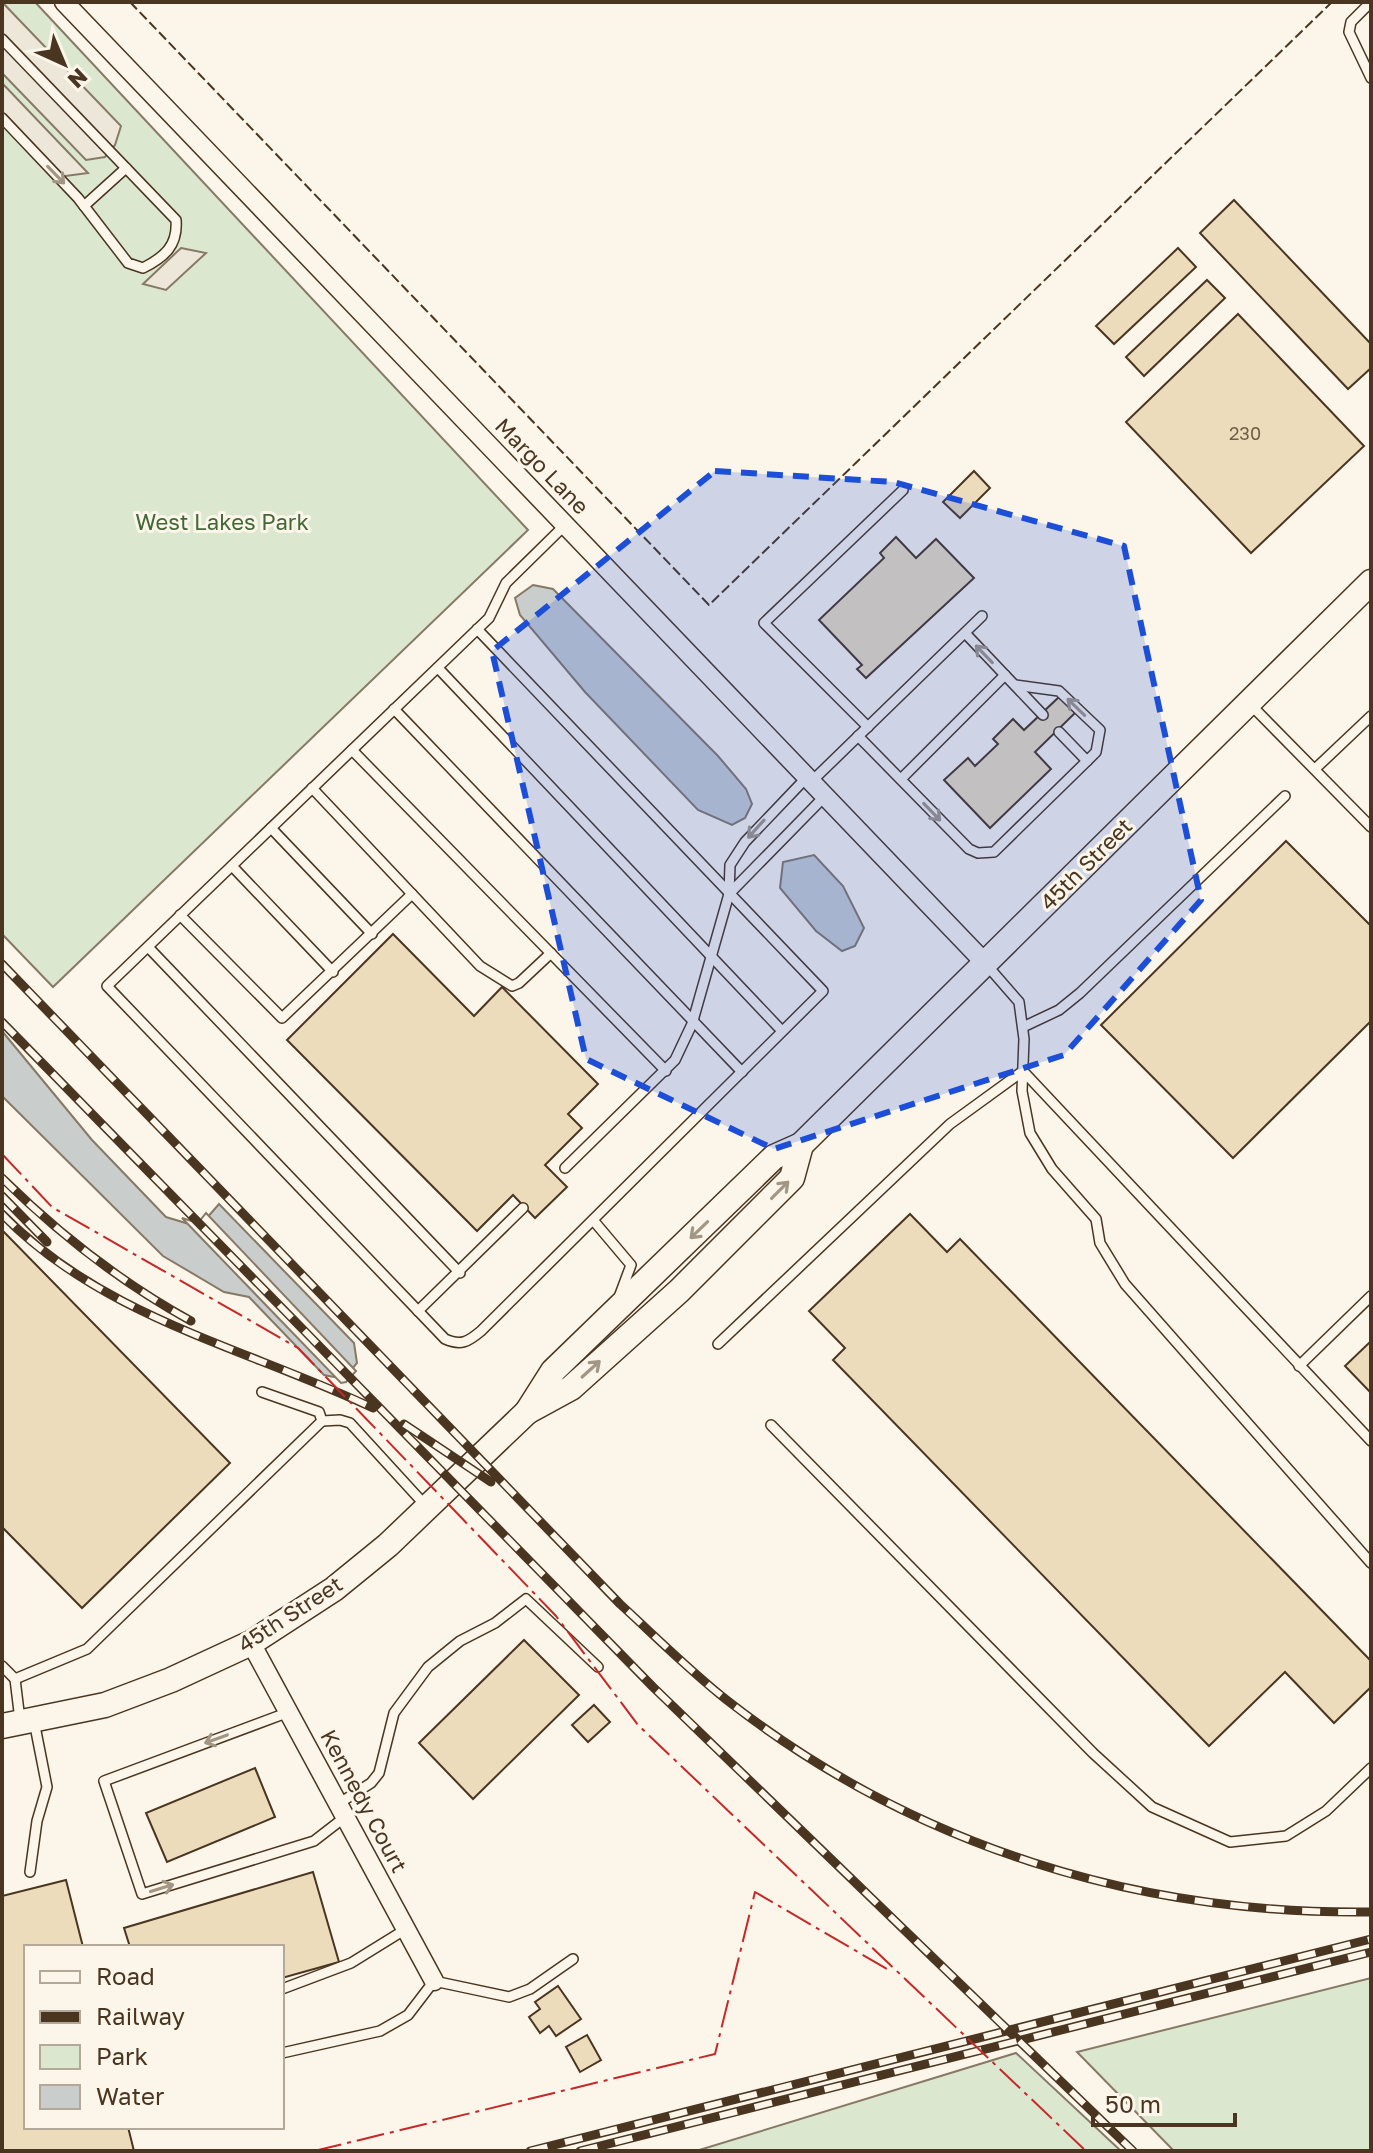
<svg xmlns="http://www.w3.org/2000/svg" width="1373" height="2153" font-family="'Golos Text',sans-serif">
<rect width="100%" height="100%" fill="#fbf6e9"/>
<g fill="#dce7d0" stroke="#887966" stroke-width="2">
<polygon points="2,2 35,2 528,530 53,987 2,934"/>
<polygon points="1371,1978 1371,2151 1174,2151 1077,2052"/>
<polygon points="1016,2053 1121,2151 696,2151"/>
</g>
<g fill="#ede7d9" stroke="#887966" stroke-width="2">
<polygon points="2,2 121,126 115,145 105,157 86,160 2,73"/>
<polygon points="2,83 88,173 58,177 2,118"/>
<polygon points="181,248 206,253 166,290 143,284"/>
</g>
<g fill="#c9cecd" stroke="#887966" stroke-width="2">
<polygon points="533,585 553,589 718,756 746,789 752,804 745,818 732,825 698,810 585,692 520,615 515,598"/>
<polygon points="814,855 843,886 864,928 855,946 842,951 816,931 780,888 783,862"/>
<polygon points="2,1031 92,1140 166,1217 199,1227 219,1204 354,1343 357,1363 344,1379 324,1375 249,1297 224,1292 163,1256 2,1096"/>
</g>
<polygon fill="#fbf6e9" stroke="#887966" stroke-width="2" points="206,1213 356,1371 346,1382 341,1383 182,1218 198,1223"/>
<g fill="#ecdcbc" stroke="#4a3520" stroke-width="2">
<polygon points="1234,200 1371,344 1371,368 1348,389 1200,233"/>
<polygon points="1178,248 1196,267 1114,344 1096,326"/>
<polygon points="1207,280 1225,298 1144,376 1126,357"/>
<polygon points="1238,314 1364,446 1251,553 1126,422"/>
<polygon points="974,471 990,488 960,518 943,502"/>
<polygon points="896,537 916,558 936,539 974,578 866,678 857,669 862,665 819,620 884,558 880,553"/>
<polygon points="1059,697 1075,713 1035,752 1051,769 990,828 944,780 968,758 975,766 998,744 993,739 1013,719 1024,730"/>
<polygon points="1286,841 1371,926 1371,1021 1233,1158 1101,1025"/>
<polygon points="393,934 474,1016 502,987 598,1084 568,1114 582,1128 545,1165 567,1187 535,1218 513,1195 477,1231 287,1040"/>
<polygon points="910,1214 947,1252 960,1239 1371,1661 1371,1687 1334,1723 1285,1672 1209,1746 833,1360 845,1348 809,1311"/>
<polygon points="2,1230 230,1463 82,1608 2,1527"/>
<polygon points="1371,1341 1371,1393 1345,1366"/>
<polygon points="524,1640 579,1695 473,1799 419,1743"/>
<polygon points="594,1705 610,1722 588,1742 572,1725"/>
<polygon points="255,1768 275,1817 167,1862 146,1813"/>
<polygon points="313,1872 339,1962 282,1978 282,1947 130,1947 124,1928"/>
<polygon points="66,1880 83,1947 26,1947 26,2127 128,2127 134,2151 2,2151 2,1896"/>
<polygon points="558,1986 581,2019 556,2036 549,2026 540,2033 529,2017 540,2009 535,2002"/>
<polygon points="587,2035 601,2060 580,2072 566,2047"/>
</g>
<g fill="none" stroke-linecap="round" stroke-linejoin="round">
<g stroke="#4a3520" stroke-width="12">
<g id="lane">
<polyline points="1371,2 1351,22 1349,32 1371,78"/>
<path d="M 2,39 L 176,220 C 178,245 165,257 143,268 L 128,263 L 78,198 L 2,118"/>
<polyline points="84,206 126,168"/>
<path d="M 477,629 L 823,991 L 481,1331 C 468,1342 461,1346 445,1339 L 107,986 L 489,618 L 506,583 L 565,525"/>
<polyline points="965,633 1043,715"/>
<polyline points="438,668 782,1031"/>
<polyline points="1015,685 1059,691 1100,730 1096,752 1087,761"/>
<polyline points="1249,703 1371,827"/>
<polyline points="394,709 742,1072"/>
<polyline points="868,727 764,623 903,490"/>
<polyline points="858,736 969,849 978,853 994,852 1087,761 1059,732"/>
<polyline points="352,750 666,1071"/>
<polyline points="1315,769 1371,716"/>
<polyline points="901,779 1005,675"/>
<polyline points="811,782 982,616"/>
<polyline points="312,788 480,966 512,986 519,983 551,953"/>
<polyline points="271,828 372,934"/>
<polyline points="232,866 333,972"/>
<polyline points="729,894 825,796"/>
<polyline points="180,915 282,1018 412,894"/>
<polyline points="148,947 460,1273"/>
<polyline points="985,963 1019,1002 1024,1039 1022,1091 1030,1133 1052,1169 1096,1219 1100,1243 1125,1284 1371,1563"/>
<polyline points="1023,1027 1059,1010 1080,993 1285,796"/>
<polyline points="565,1168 675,1060 692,1024 729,894 730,865 745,842 807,777"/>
<polyline points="593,1220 631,1265 619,1297"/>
<polyline points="418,1311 523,1208"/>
<polyline points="718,1344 950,1124 1023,1071 1371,1441"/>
<polyline points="1299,1366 1371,1296"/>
<polyline points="322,1421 340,1420 350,1423 425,1505"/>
<polyline points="771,1425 1093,1753 1152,1807 1230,1842 1286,1836 1326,1811 1371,1768"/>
<polyline points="2,1666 15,1679 20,1720"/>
<polyline points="15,1679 87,1649 322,1421 319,1412 262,1392"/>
<polyline points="289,1712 104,1781 142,1894 314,1841 345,1817"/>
<polyline points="338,1804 371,1783 379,1773 394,1713 428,1667 460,1641 495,1623 526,1599 598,1667"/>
<polyline points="30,1872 37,1821 47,1787 34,1721"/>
<polyline points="282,1989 351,1963 406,1929"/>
<polyline points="282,2053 380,2031 408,2015 434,1981 509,1997 530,1989 573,1959"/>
</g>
</g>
<g stroke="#4a3520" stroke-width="21">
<g id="street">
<polyline points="64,2 985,963"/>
<polyline points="251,1643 434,1981"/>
</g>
</g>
<g stroke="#4a3520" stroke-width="27">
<g id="secondary">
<polyline points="527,1412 553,1371 774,1157 801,1145 1371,582"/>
<polyline points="2,1726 105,1705 171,1680 251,1643 334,1589 388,1545 527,1412 571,1388 679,1291 792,1178 801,1145"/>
</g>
</g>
<use href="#lane" stroke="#fbf6e9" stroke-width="9"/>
<use href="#street" stroke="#fbf6e9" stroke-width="18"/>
<use href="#secondary" stroke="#fbf6e9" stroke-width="24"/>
<g stroke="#4a3520" stroke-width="9">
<g id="rail">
<path d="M 2,964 L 620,1604 C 656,1637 690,1671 728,1701 C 914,1846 1137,1915 1371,1912"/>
<polyline points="2,1022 653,1687 1133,2151"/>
<path d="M 2,1178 C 58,1233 122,1283 191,1321"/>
<polyline points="2,1196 47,1242"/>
<path d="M 2,1214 C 102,1317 246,1348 373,1408"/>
<polyline points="404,1424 491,1482"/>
<polyline points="530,2151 1371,1939"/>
<polyline points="580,2151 1371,1952"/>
</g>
</g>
<use href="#rail" stroke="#fbf6e9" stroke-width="6" stroke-dasharray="18" stroke-linecap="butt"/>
<polyline stroke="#4a3520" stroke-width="2" stroke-dasharray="10 4" stroke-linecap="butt" points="130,2 709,605 1332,2"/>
<g stroke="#c62828" stroke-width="2" stroke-dasharray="28 6 4 6" stroke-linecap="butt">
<polyline points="2,1154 52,1207 298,1348 556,1616 638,1725 1086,2151"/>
<polyline points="314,2151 715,2054 755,1892 887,1969"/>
</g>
</g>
<defs><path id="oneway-shaft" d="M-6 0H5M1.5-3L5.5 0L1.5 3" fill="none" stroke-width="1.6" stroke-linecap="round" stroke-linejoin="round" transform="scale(2)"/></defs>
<g stroke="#a29684">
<use href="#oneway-shaft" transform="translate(56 175) rotate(46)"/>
<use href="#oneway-shaft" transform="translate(984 654) rotate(-134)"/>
<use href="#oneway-shaft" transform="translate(1076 707) rotate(-136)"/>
<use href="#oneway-shaft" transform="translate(932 812) rotate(46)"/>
<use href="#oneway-shaft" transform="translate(756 829) rotate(132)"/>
<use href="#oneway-shaft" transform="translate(780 1190) rotate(-45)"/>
<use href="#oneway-shaft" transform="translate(699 1230) rotate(136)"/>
<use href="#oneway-shaft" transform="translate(591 1369) rotate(-42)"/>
<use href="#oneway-shaft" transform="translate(216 1739) rotate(160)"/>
<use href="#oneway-shaft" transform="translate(162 1888) rotate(-17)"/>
</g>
<path fill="#1d4ed8" fill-opacity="0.2" stroke="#1d4ed8" stroke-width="6" stroke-dasharray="16 10" stroke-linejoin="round" d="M 715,471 L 893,482 L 1124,546 L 1201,900 L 1064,1055 L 774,1149 L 586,1059 L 492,651 Z"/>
<g text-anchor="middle" stroke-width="6" stroke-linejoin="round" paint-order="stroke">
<g font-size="18" fill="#725f47">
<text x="1245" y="440">230</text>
</g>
<g font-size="22" fill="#4a3520" stroke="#fbf6e9">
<text transform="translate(542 466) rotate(46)" y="8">Margo Lane</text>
<text transform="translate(1086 864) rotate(-45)" y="8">45th Street</text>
<text transform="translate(290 1614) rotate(-33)" y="8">45th Street</text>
<text transform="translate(364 1801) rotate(62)" y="8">Kennedy Court</text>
</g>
<g font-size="22" fill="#436837" stroke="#fbf6e9">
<text x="222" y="530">West Lakes Park</text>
</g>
</g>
<rect width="1373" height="2153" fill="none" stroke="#4a3520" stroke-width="8"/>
<rect x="24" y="1945" width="260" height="184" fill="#fbf6e9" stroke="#b4a999" stroke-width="2"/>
<rect x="40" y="1971" width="40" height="12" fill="#fbf6e9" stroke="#b4a999" stroke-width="2"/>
<text x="96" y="1985" font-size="24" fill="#4a3520">Road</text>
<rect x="40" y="2011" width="40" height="12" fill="#4a3520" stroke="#b4a999" stroke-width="2"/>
<text x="96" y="2025" font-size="24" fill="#4a3520">Railway</text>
<rect x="40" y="2045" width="40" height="24" fill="#dce7d0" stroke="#b4a999" stroke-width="2"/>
<text x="96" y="2065" font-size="24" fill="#4a3520">Park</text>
<rect x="40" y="2085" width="40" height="24" fill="#c9cecd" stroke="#b4a999" stroke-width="2"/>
<text x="96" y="2105" font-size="24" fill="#4a3520">Water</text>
<g transform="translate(64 64) rotate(136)" stroke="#fbf6e9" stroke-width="6" paint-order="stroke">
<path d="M0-6L14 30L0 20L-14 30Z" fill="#4a3520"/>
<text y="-12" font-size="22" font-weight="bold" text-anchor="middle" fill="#4a3520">N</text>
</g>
<path d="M1093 2113v12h142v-12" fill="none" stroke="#4a3520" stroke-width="4"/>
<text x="1105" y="2113" font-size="24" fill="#4a3520" stroke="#fbf6e9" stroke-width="6" paint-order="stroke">50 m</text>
</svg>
